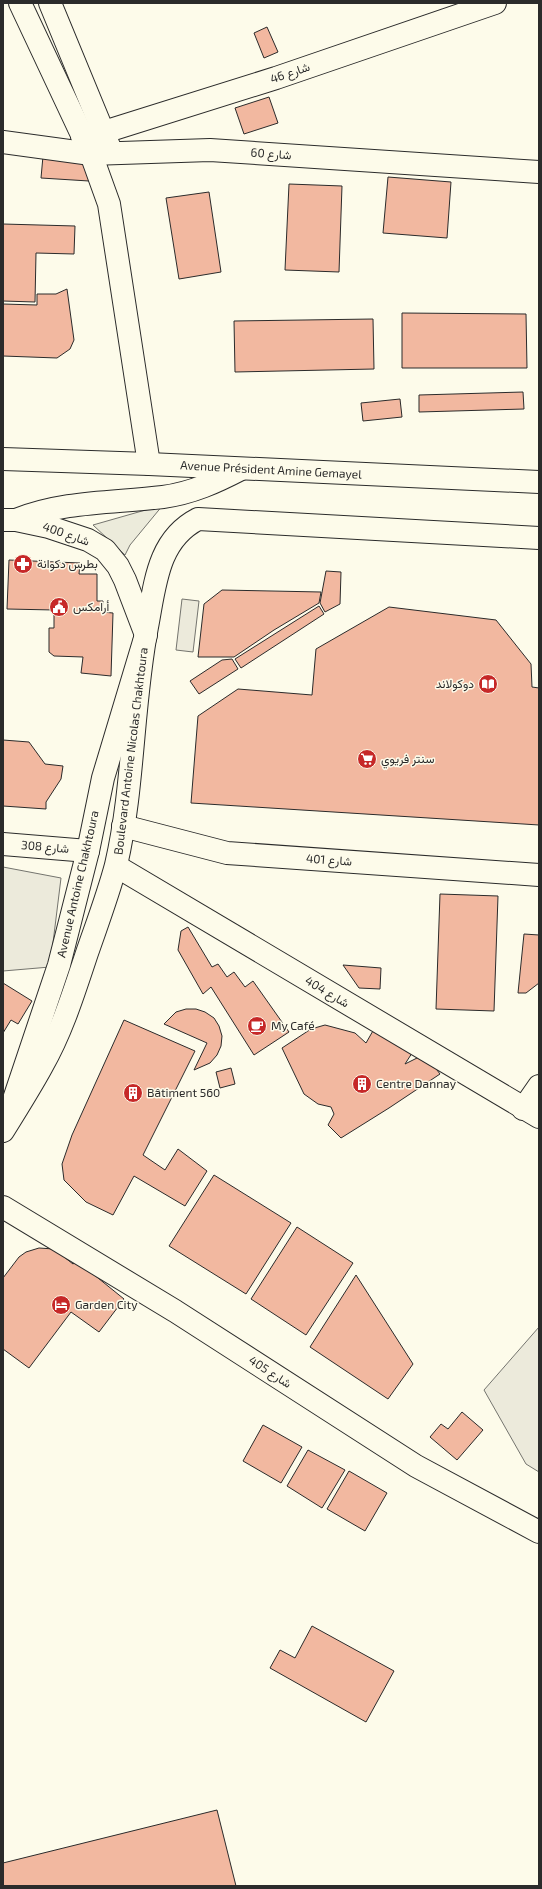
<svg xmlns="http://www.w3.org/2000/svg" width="542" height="1889" font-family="'Exo 2',Vazirmatn,sans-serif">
<rect width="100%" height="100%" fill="#fdfbea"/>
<polygon fill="#ecebdb" stroke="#74746e" points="163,505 130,545 125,555 93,525"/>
<g fill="#eceadb" stroke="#74746e">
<polygon points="182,599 199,601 193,652 176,650"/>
<polygon points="3,867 61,878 50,967 3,971"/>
<polygon points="539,1327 539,1472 526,1464 484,1390"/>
</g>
<g fill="#f2b8a0" stroke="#2b2b2b">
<polygon points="267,27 278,52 264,58 254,33"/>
<polygon points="269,97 278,123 244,134 235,108"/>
<polygon points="43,156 90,160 89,181 41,178"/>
<polygon points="388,177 451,182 447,238 383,233"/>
<polygon points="289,184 342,186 339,272 285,270"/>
<polygon points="209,192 221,272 179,279 166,198"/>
<polygon points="3,224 75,226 74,254 36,253 35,302 3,301"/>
<polygon points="67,289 74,340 70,349 57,358 3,356 3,304 37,305 37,294 56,294"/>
<polygon points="402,313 526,314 527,368 402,368"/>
<polygon points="373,319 374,369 235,372 234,321"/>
<polygon points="523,392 524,409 419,412 419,395"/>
<polygon points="400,399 402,417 363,421 361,403"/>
<polygon points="9,560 80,563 79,574 97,574 97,601 103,601 102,612 113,613 111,676 81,673 83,657 54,656 49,652 49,628 54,628 54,610 7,609"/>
<polygon points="326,571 341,572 340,604 325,612 320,603"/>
<polygon points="222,590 321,592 319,603 274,630 234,657 198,657 204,604"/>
<polygon points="319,606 324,614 241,668 235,659"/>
<polygon points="389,607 496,620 531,664 532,687 539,688 539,825 191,803 198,716 238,689 312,695 316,649"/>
<polygon points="232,659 238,669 199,694 190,681 222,660"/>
<polygon points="3,740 29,742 45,764 63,766 61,779 46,802 46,809 3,806"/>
<polygon points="440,894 498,896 494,1011 436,1009"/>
<polygon points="188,927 212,967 218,964 227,977 234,972 245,987 253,981 289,1032 254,1055 211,987 203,994 178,950 181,931"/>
<polygon points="524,934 539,935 539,983 526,993 518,993"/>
<polygon points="343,965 381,968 380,989 359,988"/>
<polygon points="3,983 32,1001 18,1024 11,1020 3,1033"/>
<polygon points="186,1009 196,1009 205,1012 214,1018 219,1026 222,1036 221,1046 217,1055 210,1063 194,1070 207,1043 164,1024 176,1012"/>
<polygon points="124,1020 195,1051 143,1155 165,1170 178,1149 207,1171 185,1206 134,1176 113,1215 86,1202 64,1180 62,1164 72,1135"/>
<polygon points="325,1025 355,1033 366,1043 374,1029 414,1050 405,1064 425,1054 440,1074 389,1108 341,1138 328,1125 334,1114 331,1107 318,1104 304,1094 282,1048 311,1029"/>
<polygon points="231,1068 235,1084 220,1088 216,1072"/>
<polygon points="214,1175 291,1223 246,1294 169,1246"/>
<polygon points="297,1227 353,1263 306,1335 251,1299"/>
<polygon points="39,1248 54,1249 73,1264 77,1261 124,1299 99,1332 71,1312 29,1368 3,1349 3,1278 19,1257 26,1252"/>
<polygon points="356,1275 413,1364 388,1399 310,1347"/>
<polygon points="462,1412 483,1430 457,1460 430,1437 441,1424 448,1429"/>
<polygon points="263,1425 302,1447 281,1483 243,1461"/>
<polygon points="308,1450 345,1470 322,1508 287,1486"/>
<polygon points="349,1471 387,1493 365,1531 327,1509"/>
<polygon points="312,1626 394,1671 366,1722 270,1668 280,1650 295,1658"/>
<polygon points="217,1810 236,1886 3,1886 3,1863"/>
</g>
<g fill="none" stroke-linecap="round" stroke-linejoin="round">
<g stroke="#2b2b2b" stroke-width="24">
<g id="minor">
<polyline points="20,3 91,154 109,204 149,464"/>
<polyline points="50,3 109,146"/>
<polyline points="82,136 104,132 276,78 495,3"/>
<polyline points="3,142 91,154 210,150 539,172"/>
<polyline points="123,826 227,853 539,875"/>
<polyline points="3,844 88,851"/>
<polyline points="116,866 539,1117"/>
<polyline points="523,1109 539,1086"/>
<polyline points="3,1207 175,1311 416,1466 539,1532"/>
</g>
</g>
<g stroke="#2b2b2b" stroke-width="24">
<polyline id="major" points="3,520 16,520 49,527 88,540 105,550 118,566 125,580 146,635 103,778 88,851 59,965 9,1114"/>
</g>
<g stroke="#2b2b2b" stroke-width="24">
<g id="highway">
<polyline points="3,459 149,464 539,482"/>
<path d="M 16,520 C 63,501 113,503 163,497 C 192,493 216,482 241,469"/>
<path d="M 3,1131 C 16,1110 30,1088 42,1066 C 62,1031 74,992 87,953 C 97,924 108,895 116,865 C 134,788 132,705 147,627 C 155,586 157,540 198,519 L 539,538"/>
</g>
</g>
<use href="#minor" stroke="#fdfbea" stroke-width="22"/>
<use href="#major" stroke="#fdfbea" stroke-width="22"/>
<use href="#highway" stroke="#fdfbea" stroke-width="22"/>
</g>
<defs>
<g id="pharmacy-disc" transform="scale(1)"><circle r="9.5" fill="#c62828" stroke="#fdfbea"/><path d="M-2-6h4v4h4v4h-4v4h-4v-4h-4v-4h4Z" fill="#fff"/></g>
<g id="civic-disc" transform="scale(1)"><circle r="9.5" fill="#c62828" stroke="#fdfbea"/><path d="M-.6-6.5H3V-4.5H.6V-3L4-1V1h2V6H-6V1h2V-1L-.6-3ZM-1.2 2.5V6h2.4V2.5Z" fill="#fff"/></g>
<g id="library-disc" transform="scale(1)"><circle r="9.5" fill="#c62828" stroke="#fdfbea"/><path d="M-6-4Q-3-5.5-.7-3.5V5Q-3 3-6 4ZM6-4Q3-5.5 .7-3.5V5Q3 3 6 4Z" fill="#fff"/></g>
<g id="supermarket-disc" transform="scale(1)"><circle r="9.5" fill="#c62828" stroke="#fdfbea"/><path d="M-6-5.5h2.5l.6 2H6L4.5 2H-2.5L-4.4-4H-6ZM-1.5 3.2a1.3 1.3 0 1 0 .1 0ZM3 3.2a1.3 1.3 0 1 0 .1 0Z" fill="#fff"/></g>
<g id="cafe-disc" transform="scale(1)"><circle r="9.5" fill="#c62828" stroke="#fdfbea"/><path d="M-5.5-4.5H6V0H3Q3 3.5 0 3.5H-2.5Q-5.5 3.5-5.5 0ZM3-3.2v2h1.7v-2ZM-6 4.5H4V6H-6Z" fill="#fff"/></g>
<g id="building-disc" transform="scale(1)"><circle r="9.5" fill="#c62828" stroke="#fdfbea"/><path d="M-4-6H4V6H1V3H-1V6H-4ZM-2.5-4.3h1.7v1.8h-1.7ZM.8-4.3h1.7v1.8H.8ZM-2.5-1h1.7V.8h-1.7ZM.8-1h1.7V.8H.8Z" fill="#fff"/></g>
<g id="hotel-disc" transform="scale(1)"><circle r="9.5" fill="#c62828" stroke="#fdfbea"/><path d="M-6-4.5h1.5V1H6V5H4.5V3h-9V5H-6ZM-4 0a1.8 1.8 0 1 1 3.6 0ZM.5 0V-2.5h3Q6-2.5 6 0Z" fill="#fff"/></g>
</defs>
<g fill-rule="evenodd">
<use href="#pharmacy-disc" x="23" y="564"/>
<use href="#civic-disc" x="59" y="607"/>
<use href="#library-disc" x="488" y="684"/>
<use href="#supermarket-disc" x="367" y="759"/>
<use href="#cafe-disc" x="257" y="1026"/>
<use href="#building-disc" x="362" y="1084"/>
<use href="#building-disc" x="133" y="1093"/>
<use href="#hotel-disc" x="61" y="1305"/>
</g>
<g text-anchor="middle" stroke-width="3" stroke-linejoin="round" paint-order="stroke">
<g font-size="12" fill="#2b2b2b" stroke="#fdfbea">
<text transform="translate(290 73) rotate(-19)" y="4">شارع 46</text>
<text transform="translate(271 154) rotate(4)" y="4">شارع 60</text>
<text transform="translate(271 470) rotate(3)" y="4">Avenue Président Amine Gemayel</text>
<text transform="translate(66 534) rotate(19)" y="4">شارع 400</text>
<text transform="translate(131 751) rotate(-83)" y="4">Boulevard Antoine Nicolas Chakhtoura</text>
<text transform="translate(45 847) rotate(5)" y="4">شارع 308</text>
<text transform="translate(329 860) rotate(4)" y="4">شارع 401</text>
<text transform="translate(78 884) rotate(-77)" y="4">Avenue Antoine Chakhtoura</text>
<text transform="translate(327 992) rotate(31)" y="4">شارع 404</text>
<text transform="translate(270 1372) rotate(33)" y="4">شارع 405</text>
</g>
<g font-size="12" fill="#2b2b2b" stroke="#fdfbea" text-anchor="start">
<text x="37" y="568">بطرس دكوانة</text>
<text x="73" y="611">أرامكس</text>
<text x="474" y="688" text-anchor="end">دوكولاند</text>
<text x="381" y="763">سنتر فريوي</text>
<text x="271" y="1030">My Café</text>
<text x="376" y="1088">Centre Dannay</text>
<text x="147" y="1097">Bâtiment 560</text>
<text x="75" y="1309">Garden City</text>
</g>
</g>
<rect width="542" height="1889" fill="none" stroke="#2b2b2b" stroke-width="8"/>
</svg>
